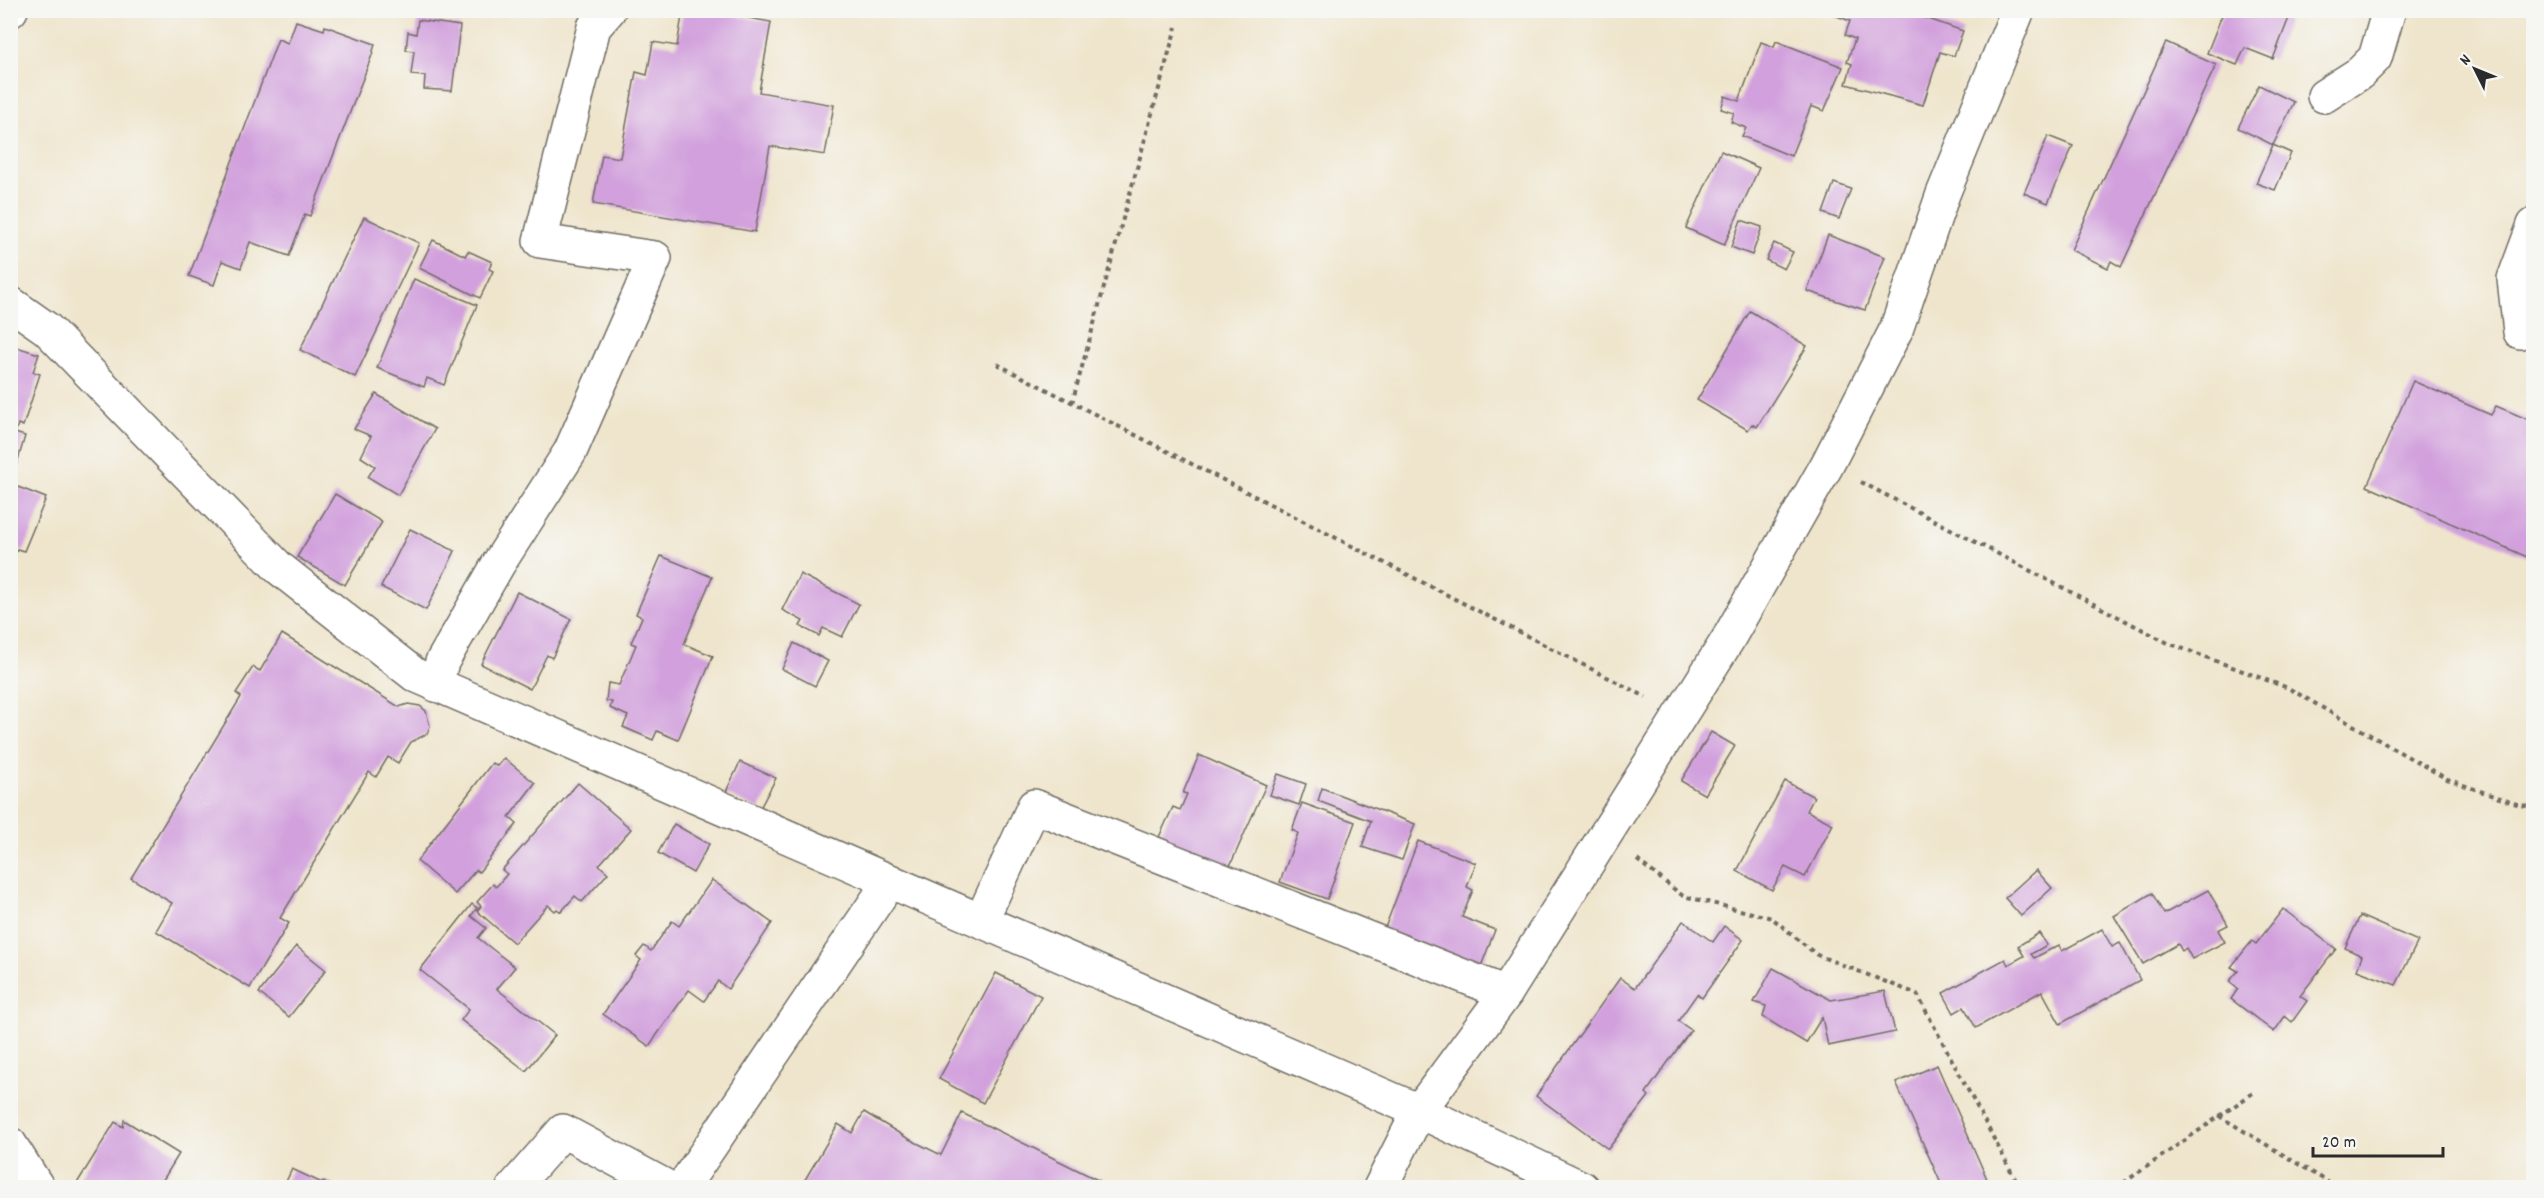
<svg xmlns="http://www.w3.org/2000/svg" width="2544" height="1198" font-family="Dekko,sans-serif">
<rect width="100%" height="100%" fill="#f6f6f2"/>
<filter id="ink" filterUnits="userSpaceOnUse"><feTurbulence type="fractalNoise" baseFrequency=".0167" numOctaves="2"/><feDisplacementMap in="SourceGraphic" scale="12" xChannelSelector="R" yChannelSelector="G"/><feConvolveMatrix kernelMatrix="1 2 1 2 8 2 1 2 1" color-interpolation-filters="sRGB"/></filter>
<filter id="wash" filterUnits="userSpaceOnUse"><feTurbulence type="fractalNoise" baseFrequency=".008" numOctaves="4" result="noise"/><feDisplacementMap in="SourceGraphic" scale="24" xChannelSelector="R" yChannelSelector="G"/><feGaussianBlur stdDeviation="1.35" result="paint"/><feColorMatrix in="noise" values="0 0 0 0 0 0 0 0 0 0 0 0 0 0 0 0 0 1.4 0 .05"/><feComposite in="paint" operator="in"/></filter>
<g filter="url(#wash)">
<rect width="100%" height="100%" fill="#efe5cc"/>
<g id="blocks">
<g fill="#d2a1dd">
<polygon points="683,10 738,10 737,16 771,22 759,92 834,105 825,155 770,146 755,232 593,204 602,155 620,158 636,72 647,75 653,42 677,46"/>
<polygon points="1821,10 1903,10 1963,31 1954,56 1940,52 1923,105 1846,84 1852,64 1847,62 1855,39 1845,35 1850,21"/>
<polygon points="2224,10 2292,10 2273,59 2245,48 2237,65 2207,53"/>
<polygon points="418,20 460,26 452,91 424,89 425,76 411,75 414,51 406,50 408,32 416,34"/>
<polygon points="296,21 324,30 325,26 375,44 372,55 310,216 305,214 289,256 250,242 241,268 222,261 214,285 189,276 278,39 288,43"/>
<polygon points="1776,41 1843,67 1824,111 1811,106 1791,156 1742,136 1746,128 1731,122 1734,113 1721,109 1725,96 1739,101 1761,42 1774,47"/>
<polygon points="2166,42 2216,65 2121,267 2111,261 2108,268 2071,250"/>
<polygon points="2259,85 2294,102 2273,145 2238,128"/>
<polygon points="2048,136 2073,146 2048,203 2024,193"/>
<polygon points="10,137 17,138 15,190 10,190"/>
<polygon points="2273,145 2291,153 2275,190 2256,183"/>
<polygon points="1721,151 1759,168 1724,245 1686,228"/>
<polygon points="1834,183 1851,189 1839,219 1823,213"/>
<polygon points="364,217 419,243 355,377 300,350"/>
<polygon points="1741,220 1762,227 1752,255 1731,247"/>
<polygon points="1828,235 1885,257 1865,310 1807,291"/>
<polygon points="433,240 465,256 468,251 492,262 489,269 493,271 480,298 419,268"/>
<polygon points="1774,243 1793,252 1784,269 1766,260"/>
<polygon points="414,279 477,305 444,385 427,378 424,387 377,368"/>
<polygon points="1750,311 1807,346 1757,427 1752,424 1748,430 1697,400"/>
<polygon points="10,345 39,354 33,372 40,374 23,426 18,424 15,433 25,436 16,467 10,465"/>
<polygon points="2413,381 2491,415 2496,406 2534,422 2534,543 2527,557 2367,486"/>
<polygon points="376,394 435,429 398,495 368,477 375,466 361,457 371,436 354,429"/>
<polygon points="13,485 46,498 24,551 17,549 11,566 10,491"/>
<polygon points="335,494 382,522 345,585 297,557"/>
<polygon points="410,529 455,551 426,610 381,587"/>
<polygon points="661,556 712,577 684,644 713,656 678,740 657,731 653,740 623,727 628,716 610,708 612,702 606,701 608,683 619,685 636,645 631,643 642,617 636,614"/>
<polygon points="800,574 859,604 842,637 823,628 819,636 800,626 803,621 782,610"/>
<polygon points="517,592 571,619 552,658 547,655 530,689 481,664"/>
<polygon points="282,634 399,707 408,704 420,706 426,711 430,726 427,734 411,742 398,763 388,757 376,777 369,772 280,918 289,923 250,988 156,931 172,903 131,878 241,697 236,693 253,667 260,671"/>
<polygon points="794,643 828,661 815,686 782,669"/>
<polygon points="1711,732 1735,746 1705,795 1681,781"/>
<polygon points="1199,755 1266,785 1229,868 1159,837 1173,807 1180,810 1187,794 1183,793"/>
<polygon points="504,758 535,783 509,817 517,824 479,872 476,870 455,894 417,861 492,763 497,766"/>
<polygon points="740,762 776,778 759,810 725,794"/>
<polygon points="1278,774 1306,784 1299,805 1270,795"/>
<polygon points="1785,781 1814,797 1807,811 1833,824 1805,877 1785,867 1772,890 1737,871"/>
<polygon points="578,783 631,829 599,865 608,873 582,902 575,896 561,912 557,909 555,911 548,905 514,943 477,911 481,906 477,902 493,884 496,887 507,874 502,870"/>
<polygon points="1322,788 1415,824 1402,860 1362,847 1371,821 1318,801"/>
<polygon points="1302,803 1355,822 1327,899 1280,882 1298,833 1292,830"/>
<polygon points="674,824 709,844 693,873 658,853"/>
<polygon points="1418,841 1476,863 1467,887 1473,890 1462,917 1495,930 1480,969 1383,933"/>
<polygon points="2036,870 2052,888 2021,916 2005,898"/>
<polygon points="712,880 772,923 728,989 718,981 704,1001 689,990 649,1046 603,1014 641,960 636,956 644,946 651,951 672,921 679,926"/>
<polygon points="2208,890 2228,925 2218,930 2225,942 2192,959 2186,948 2182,951 2178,944 2143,964 2114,916 2152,893 2164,914"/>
<polygon points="472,904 477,908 471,916 486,928 478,938 515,967 497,989 555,1035 526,1071 461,1020 469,1009 420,970"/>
<polygon points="2283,909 2336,949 2300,996 2307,1001 2292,1022 2285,1016 2274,1032 2231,999 2238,989 2229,982 2238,971 2231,967 2252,941 2256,944"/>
<polygon points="2360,916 2418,941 2396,985 2357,970 2362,956 2345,948"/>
<polygon points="1683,921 1713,942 1724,926 1743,940 1702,998 1697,994 1678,1021 1691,1030 1646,1093 1649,1096 1608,1149 1536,1096 1620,978 1635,988"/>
<polygon points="2102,929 2112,947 2120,943 2140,980 2060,1024 2042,991 1976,1028 1964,1007 1954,1013 1943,993 2005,959 2008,965 2024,956 2018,946 2039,933 2047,945 2031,954 2034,958 2059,945 2062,951"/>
<polygon points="296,946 326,970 289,1017 259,993"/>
<polygon points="1773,968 1831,1000 1885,991 1895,1032 1828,1046 1822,1017 1806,1043 1763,1017 1766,1006 1754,1002"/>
<polygon points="996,973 1041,996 983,1103 939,1079"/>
<polygon points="1937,1065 1991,1188 1943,1188 1896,1083"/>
<polygon points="864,1112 907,1138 941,1155 962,1113 1114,1188 800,1188 838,1124 852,1133"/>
<polygon points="124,1120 179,1154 158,1188 74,1188 115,1122 123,1127"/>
<polygon points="292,1169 322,1183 323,1181 337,1188 283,1188"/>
</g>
</g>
</g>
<g filter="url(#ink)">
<use href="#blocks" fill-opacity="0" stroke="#706c63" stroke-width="1.5"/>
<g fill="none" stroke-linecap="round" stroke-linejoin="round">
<g stroke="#706c63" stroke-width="36">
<g id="minor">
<polyline points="10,11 11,10"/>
<polyline points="2324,96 2360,73 2375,58 2389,10"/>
<polyline points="10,303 47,329 279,568 415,675 1419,1111 1582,1188"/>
<polyline points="2520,332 2514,279 2534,225"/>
<polyline points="436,685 442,662 499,563 570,452 655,258 540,241 594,27 609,10"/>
<polyline points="981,921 1034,806 1506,993"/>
<polyline points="10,1144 38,1188"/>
<polyline points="513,1188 563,1131 669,1188"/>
<polyline points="682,1188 890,881"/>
<polyline points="1380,1188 1419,1111 1506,993 1727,641 1827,465 1896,330 1943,194 2018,10"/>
</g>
</g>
<g stroke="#706c63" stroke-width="4" stroke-dasharray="4.5 4.5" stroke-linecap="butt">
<polyline points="997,364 1646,697"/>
<polyline points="1072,403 1176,27"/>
<polyline points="1861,482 2168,643 2288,688 2447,779 2513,803 2534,808"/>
<polyline points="1637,860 1683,896 1772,918 1817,955 1917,994 2020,1188"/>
<polyline points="2219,1116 2338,1188"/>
<polyline points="2116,1188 2253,1093"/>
</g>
<use href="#minor" stroke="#fff" stroke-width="33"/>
</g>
</g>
<rect width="2544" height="1198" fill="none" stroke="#f6f6f2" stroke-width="36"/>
<g transform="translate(2475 69) rotate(313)" stroke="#f6f6f2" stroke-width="4.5" paint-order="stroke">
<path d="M0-4.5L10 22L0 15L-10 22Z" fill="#2b2b2b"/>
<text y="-9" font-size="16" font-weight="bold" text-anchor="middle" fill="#2b2b2b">N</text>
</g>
<path d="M2313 1147v9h130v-9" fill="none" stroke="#2b2b2b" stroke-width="3"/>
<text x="2322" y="1147" font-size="18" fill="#2b2b2b" stroke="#f6f6f2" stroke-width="4.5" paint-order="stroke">20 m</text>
</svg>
